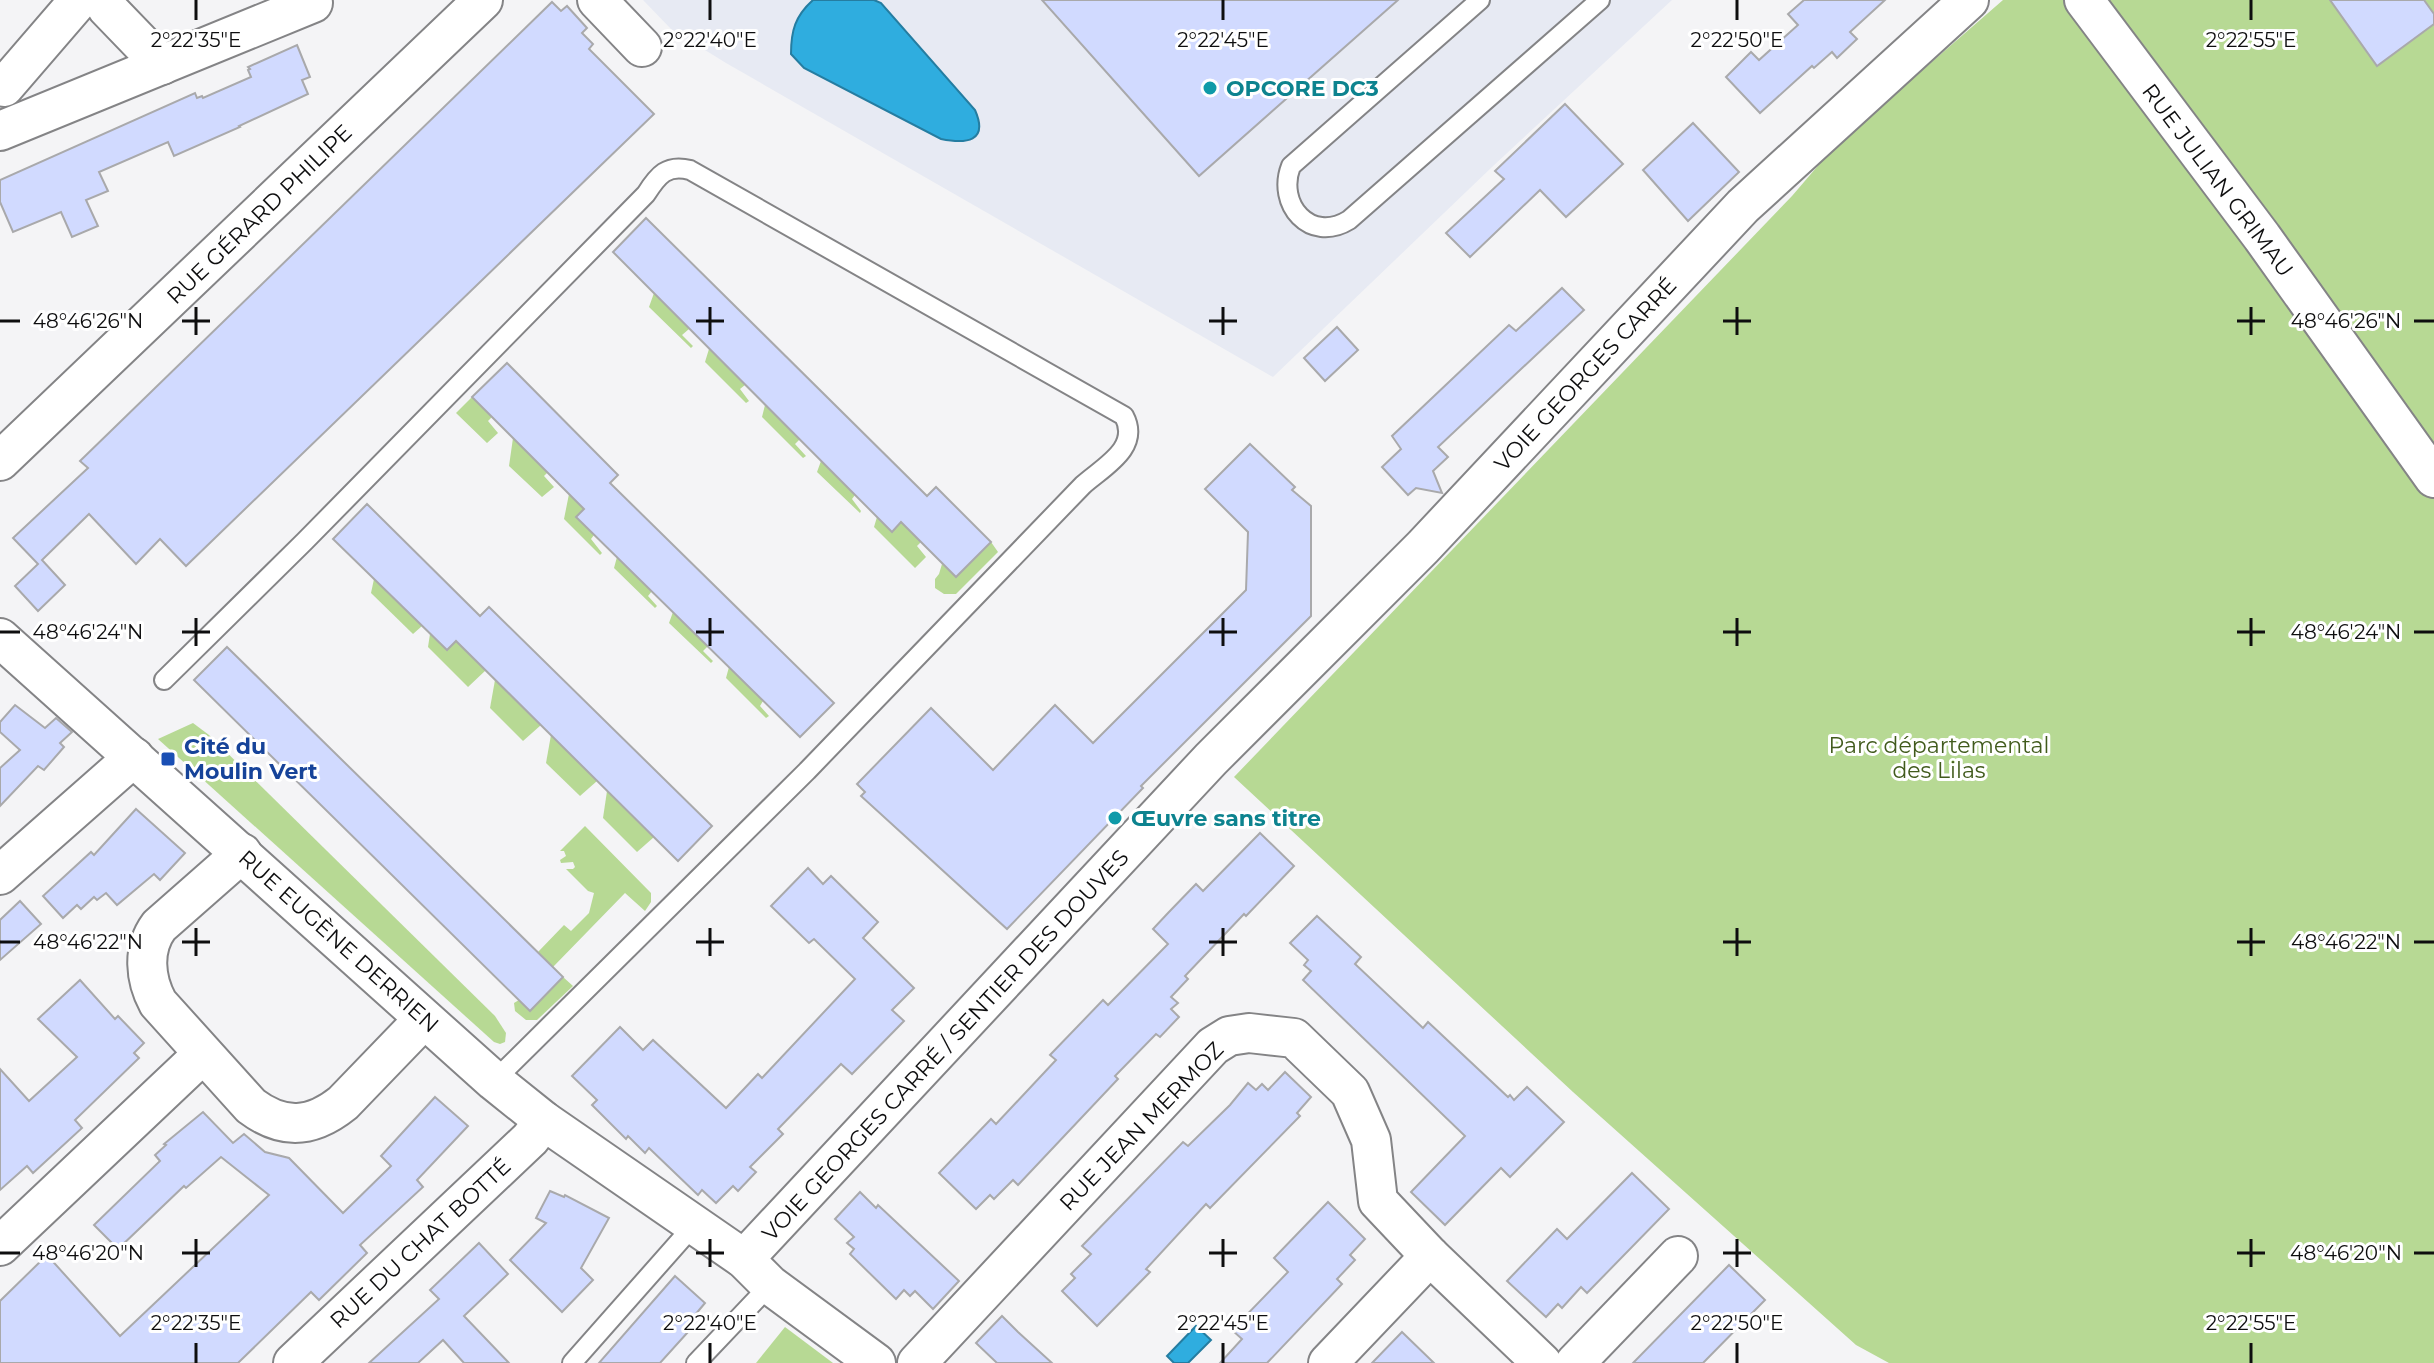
<svg xmlns="http://www.w3.org/2000/svg" width="2434" height="1363" font-family="Montserrat,sans-serif">
<rect width="100%" height="100%" fill="#f4f4f6"/>
<polygon fill="#e7eaf3" points="643,0 1672,0 1492,167 1273,377 726,63 671,29"/>
<g fill="#b7d994">
<polygon points="2003,0 2434,0 2434,1363 1889,1363 1856,1345 1573,1092 1234,777 1792,196 1834,147"/>
<polygon points="654,293 689,329 682,335 693,346 691,348 649,307"/>
<polygon points="709,349 745,385 740,389 749,401 746,403 705,362"/>
<polygon points="472,397 492,417 488,421 498,433 487,443 456,413"/>
<polygon points="765,405 800,439 795,444 806,456 803,458 762,417"/>
<polygon points="513,438 548,472 544,476 554,487 542,497 509,466"/>
<polygon points="821,461 855,495 852,499 861,511 860,513 817,472"/>
<polygon points="569,494 584,509 594,535 591,539 602,553 600,555 564,519"/>
<polygon points="877,517 892,531 901,522 921,542 917,546 926,557 915,568 874,527"/>
<polygon points="991,542 998,552 956,594 944,594 935,588 935,579 939,574 942,564 956,577"/>
<polygon points="617,557 652,591 648,596 657,606 655,608 614,568"/>
<polygon points="374,579 422,626 413,634 371,593"/>
<polygon points="673,612 708,646 703,651 713,661 711,663 669,623"/>
<polygon points="430,634 447,650 456,641 486,670 468,687 428,647"/>
<polygon points="729,667 763,701 760,706 769,716 766,718 726,678"/>
<polygon points="495,680 541,725 523,741 490,708"/>
<polygon points="193,723 209,735 495,1016 506,1033 505,1042 500,1044 494,1042 158,739"/>
<polygon points="551,735 597,781 580,796 546,763"/>
<polygon points="607,791 654,837 637,852 603,818"/>
<polygon points="585,826 651,893 651,902 645,911 625,893 553,967 538,952 564,925 571,931 589,913 594,893 588,891 566,869 573,869 575,867 573,862 561,863 560,860 566,856 564,851 560,851"/>
<polygon points="563,977 573,986 537,1020 526,1020 515,1011 514,1003 519,1000 530,1011"/>
<polygon points="785,1327 833,1363 756,1363"/>
</g>
<g fill="#2faddf" stroke="#257da1" stroke-width="2">
<path d="M 813,0 L 874,0 L 881,3 L 975,110 C 989,142 966,144 941,139 L 804,68 L 791,54 C 791,31 795,16 813,0 Z"/>
<polygon points="1196,1326 1211,1340 1188,1363 1174,1363 1167,1356"/>
</g>
<g fill="#d1daff" stroke="#a9a9ab" stroke-width="2">
<polygon points="1042,0 1398,0 1199,176"/>
<polygon points="1804,0 1885,0 1850,32 1857,39 1837,58 1832,52 1814,68 1812,66 1760,113 1726,77 1751,52 1759,60 1798,25 1788,14"/>
<polygon points="2330,0 2424,0 2434,14 2434,24 2377,66"/>
<polygon points="552,2 561,11 567,6 587,28 582,33 593,44 589,49 654,114 186,566 160,539 136,564 89,514 42,560 65,585 38,611 15,586 38,564 13,538 88,468 80,461"/>
<polygon points="297,45 310,77 302,80 308,94 239,126 240,127 174,156 168,142 99,172 108,191 86,200 98,226 72,237 61,212 13,232 0,202 0,180 195,93 197,98 202,96 203,98 251,77 248,70 250,69 248,67"/>
<polygon points="1565,104 1623,164 1566,217 1540,190 1470,257 1446,233 1504,179 1495,171"/>
<polygon points="1693,123 1739,172 1688,221 1643,170"/>
<polygon points="646,218 927,496 936,487 991,542 956,577 901,522 892,532 613,252"/>
<polygon points="1562,288 1584,310 1438,447 1448,457 1433,471 1442,493 1416,488 1408,495 1382,467 1401,449 1392,436 1509,325 1516,331"/>
<polygon points="1337,327 1358,350 1325,381 1304,358"/>
<polygon points="507,363 618,475 610,483 834,703 800,737 576,517 584,509 472,397"/>
<polygon points="1250,444 1295,487 1292,490 1311,506 1311,616 1141,786 1143,788 1007,929 861,796 865,792 857,784 931,708 993,770 1055,705 1093,743 1246,590 1248,532 1205,489"/>
<polygon points="367,504 480,616 489,607 712,826 678,861 456,641 447,650 333,539"/>
<polygon points="227,647 563,977 530,1011 194,680"/>
<polygon points="15,705 45,728 56,718 72,732 60,743 64,747 44,770 38,766 0,806 0,768 20,750 0,732 0,722"/>
<polygon points="136,809 185,853 160,880 154,874 117,905 106,893 97,900 94,897 81,909 77,905 63,918 43,896 91,852 94,855"/>
<polygon points="1260,833 1294,866 1246,916 1244,914 1185,976 1188,979 1171,997 1178,1003 1171,1009 1179,1017 1160,1037 1156,1034 1115,1076 1118,1079 1018,1185 1013,1180 994,1199 990,1195 976,1209 939,1173 991,1119 996,1124 1056,1060 1050,1055 1103,1000 1108,1005 1168,944 1153,929 1168,913 1196,884 1203,891"/>
<polygon points="808,868 823,884 831,876 878,922 863,938 914,988 892,1010 904,1021 852,1074 841,1064 778,1129 783,1134 750,1167 756,1172 738,1191 733,1186 716,1203 702,1190 698,1195 649,1148 645,1153 628,1136 626,1139 592,1105 597,1100 572,1076 620,1027 643,1050 653,1040 726,1108 758,1074 762,1078 855,979 814,939 809,943 771,906"/>
<polygon points="20,901 41,924 0,960 0,920"/>
<polygon points="1317,916 1361,957 1355,964 1423,1028 1428,1022 1508,1097 1510,1095 1514,1100 1527,1087 1564,1122 1510,1177 1501,1168 1445,1225 1411,1192 1465,1136 1303,980 1311,971 1304,965 1308,960 1290,943"/>
<polygon points="80,980 115,1019 118,1016 144,1043 134,1053 139,1058 75,1120 82,1128 33,1173 27,1166 0,1190 0,1069 29,1101 77,1057 38,1019"/>
<polygon points="1285,1072 1311,1097 1297,1113 1300,1116 1210,1208 1206,1204 1146,1269 1150,1272 1097,1326 1062,1291 1075,1278 1071,1274 1091,1254 1082,1246 1183,1142 1188,1146 1230,1105 1248,1083 1256,1090 1262,1084 1268,1090"/>
<polygon points="435,1097 468,1126 417,1180 423,1187 360,1245 367,1253 319,1300 311,1292 238,1363 0,1363 0,1301 47,1255 120,1336 269,1195 221,1157 186,1188 184,1186 118,1249 94,1225 160,1161 155,1155 166,1145 164,1144 203,1112 233,1143 244,1134 265,1152 289,1158 343,1213 391,1166 381,1156"/>
<polygon points="1632,1173 1669,1209 1587,1293 1581,1287 1562,1308 1558,1304 1546,1317 1507,1281 1557,1229 1567,1239"/>
<polygon points="550,1191 564,1197 565,1195 609,1218 581,1268 593,1280 562,1312 510,1260 546,1223 536,1218"/>
<polygon points="860,1192 876,1208 878,1205 959,1281 933,1309 915,1291 910,1296 904,1290 896,1299 850,1254 854,1249 847,1243 854,1237 835,1219"/>
<polygon points="1328,1202 1365,1239 1350,1255 1355,1260 1337,1279 1342,1284 1267,1363 1220,1363 1242,1339 1232,1330 1288,1272 1274,1258"/>
<polygon points="479,1243 508,1274 464,1316 509,1363 464,1363 443,1340 418,1363 369,1363 439,1299 430,1290"/>
<polygon points="1729,1265 1765,1300 1703,1363 1633,1363"/>
<polygon points="675,1276 705,1303 684,1328 688,1332 660,1363 599,1363"/>
<polygon points="1002,1316 1018,1332 1052,1363 997,1363 976,1343"/>
<polygon points="1402,1332 1434,1363 1372,1363"/>
</g>
<g fill="none" stroke-linecap="round" stroke-linejoin="round">
<g stroke="#848486" stroke-width="22">
<g id="service">
<path d="M 1480,0 L 1291,166 C 1276,204 1310,244 1349,220 L 1600,0"/>
<path d="M 164,680 L 305,541 L 646,194 C 658,175 667,164 690,170 L 1124,416 C 1141,448 1103,467 1083,485 L 807,771 L 494,1081"/>
<polyline points="572,1363 694,1225"/>
<polyline points="696,1363 770,1285"/>
</g>
</g>
<g stroke="#848486" stroke-width="42">
<g id="minor">
<polyline points="102,0 107,8 162,65"/>
<polyline points="597,0 642,47"/>
<polyline points="2084,0 2262,237 2434,478"/>
<polyline points="4,87 79,0"/>
<polyline points="0,131 313,3"/>
<polyline points="0,461 483,0"/>
<polyline points="0,638 494,1081 544,1121 744,1259 770,1285 876,1363"/>
<path d="M 242,853 L 159,926 C 142,949 145,979 158,1003 L 251,1106 C 283,1130 312,1128 343,1103 L 424,1019"/>
<polyline points="0,875 134,757"/>
<polyline points="0,1246 203,1054"/>
<polyline points="744,1259 1211,759 1423,547 1743,206 1969,0"/>
<polyline points="293,1363 530,1139 544,1121"/>
<polyline points="917,1363 1213,1046 1229,1036 1249,1033 1294,1038 1350,1092 1371,1140 1378,1201 1430,1256 1542,1363"/>
<polyline points="1328,1363 1430,1256"/>
<polyline points="1575,1363 1678,1256"/>
</g>
</g>
<use href="#service" stroke="#fff" stroke-width="18"/>
<use href="#minor" stroke="#fff" stroke-width="38"/>
</g>
<path fill="none" stroke="#0e0e0f" stroke-width="3" d="M 196,0 L 196,20M 710,0 L 710,20M 1223,0 L 1223,20M 1737,0 L 1737,20M 2251,0 L 2251,20M 196,307 L 196,335M 710,307 L 710,335M 1223,307 L 1223,335M 1737,307 L 1737,335M 2251,307 L 2251,335M 0,321 L 20,321M 182,321 L 210,321M 696,321 L 724,321M 1209,321 L 1237,321M 1723,321 L 1751,321M 2237,321 L 2265,321M 2414,321 L 2434,321M 196,618 L 196,646M 710,618 L 710,646M 1223,618 L 1223,646M 1737,618 L 1737,646M 2251,618 L 2251,646M 0,632 L 20,632M 182,632 L 210,632M 696,632 L 724,632M 1209,632 L 1237,632M 1723,632 L 1751,632M 2237,632 L 2265,632M 2414,632 L 2434,632M 196,928 L 196,956M 710,928 L 710,956M 1223,928 L 1223,956M 1737,928 L 1737,956M 2251,928 L 2251,956M 0,942 L 20,942M 182,942 L 210,942M 696,942 L 724,942M 1209,942 L 1237,942M 1723,942 L 1751,942M 2237,942 L 2265,942M 2414,942 L 2434,942M 196,1239 L 196,1267M 710,1239 L 710,1267M 1223,1239 L 1223,1267M 1737,1239 L 1737,1267M 2251,1239 L 2251,1267M 0,1253 L 20,1253M 182,1253 L 210,1253M 696,1253 L 724,1253M 1209,1253 L 1237,1253M 1723,1253 L 1751,1253M 2237,1253 L 2265,1253M 2414,1253 L 2434,1253M 196,1343 L 196,1363M 710,1343 L 710,1363M 1223,1343 L 1223,1363M 1737,1343 L 1737,1363M 2251,1343 L 2251,1363"/>
<g fill="#0f9aa8" stroke="#fff" stroke-width="3">
<circle cx="1210" cy="88" r="8"/>
<circle cx="1115" cy="818" r="8"/>
</g>
<rect fill="#1a4fb4" stroke="#fff" stroke-width="3" x="160" y="751" width="16" height="16" rx="4"/>
<g text-anchor="middle" stroke-width="6" stroke-linejoin="round" paint-order="stroke">
<g font-size="22" font-weight="bold" fill="#0d838f" stroke="#fff" text-anchor="start">
<text x="1226" y="96">OPCORE DC3</text>
<text x="1131" y="826">Œuvre sans titre</text>
</g>
<g font-size="22" fill="#0e0e0f" stroke="#fff">
<text transform="translate(2218 180) rotate(53)" y="8">RUE JULIAN GRIMAU</text>
<text transform="translate(259 214) rotate(-44)" y="8">RUE GÉRARD PHILIPE</text>
<text transform="translate(1585 374) rotate(-47)" y="8">VOIE GEORGES CARRÉ</text>
<text transform="translate(339 941) rotate(42)" y="8">RUE EUGÈNE DERRIEN</text>
<text transform="translate(945 1045) rotate(-47)" y="8">VOIE GEORGES CARRÉ / SENTIER DES DOUVES</text>
<text transform="translate(1141 1126) rotate(-46)" y="8">RUE JEAN MERMOZ</text>
<text transform="translate(420 1243) rotate(-43)" y="8">RUE DU CHAT BOTTÉ</text>
</g>
<g font-size="22" fill="#415b1c" stroke="#fff">
<text x="1939" y="753">Parc départemental<tspan x="1939" dy="25">des Lilas</tspan></text>
</g>
<g font-size="22" font-weight="bold" fill="#164399" stroke="#fff" text-anchor="start">
<text x="184" y="754">Cité du<tspan x="184" dy="25">Moulin Vert</tspan></text>
</g>
</g>
<g font-size="20" text-anchor="middle" fill="#0e0e0f" stroke="#fff" stroke-width="6" stroke-linejoin="round" paint-order="stroke">
<text x="196" y="47">2°22'35"E</text>
<text x="710" y="47">2°22'40"E</text>
<text x="1223" y="47">2°22'45"E</text>
<text x="1737" y="47">2°22'50"E</text>
<text x="2251" y="47">2°22'55"E</text>
<text x="88" y="328">48°46'26"N</text>
<text x="2346" y="328">48°46'26"N</text>
<text x="88" y="639">48°46'24"N</text>
<text x="2346" y="639">48°46'24"N</text>
<text x="88" y="949">48°46'22"N</text>
<text x="2346" y="949">48°46'22"N</text>
<text x="88" y="1260">48°46'20"N</text>
<text x="2346" y="1260">48°46'20"N</text>
<text x="196" y="1330">2°22'35"E</text>
<text x="710" y="1330">2°22'40"E</text>
<text x="1223" y="1330">2°22'45"E</text>
<text x="1737" y="1330">2°22'50"E</text>
<text x="2251" y="1330">2°22'55"E</text>
</g>
</svg>
